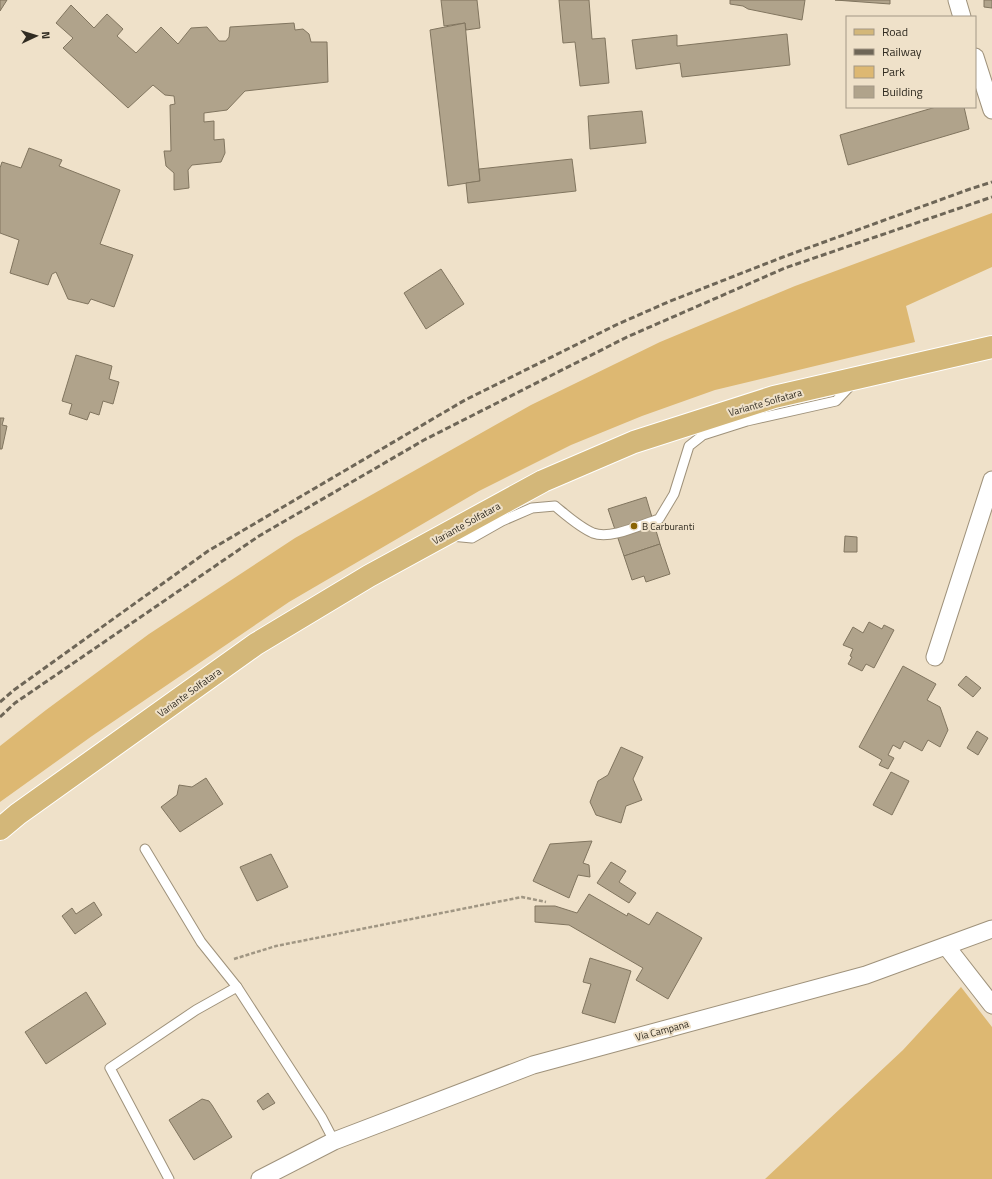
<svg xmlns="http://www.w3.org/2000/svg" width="992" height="1179" font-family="'Titillium Web',sans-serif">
<rect width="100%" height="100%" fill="#efe1c9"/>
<g fill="#ddb872">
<polygon points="992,213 992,267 906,306 915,342 715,390 642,416 571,445 479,491 289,602 92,736 0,802 0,746 46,710 149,634 295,538 531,405 660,342 795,286"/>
<polygon points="961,987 992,1027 992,1179 765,1179 903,1050"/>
</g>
<g fill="#b0a38b" stroke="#81755f">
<polygon points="0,0 7,0 0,11"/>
<polygon points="441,0 477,0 480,28 466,30 465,23 444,26"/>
<polygon points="559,0 589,0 592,39 605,38 609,83 580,86 575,42 563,43"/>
<polygon points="730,0 805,0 802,20 748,9 743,6 730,4"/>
<polygon points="835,0 890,0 890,4"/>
<polygon points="984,0 992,0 992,8 984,7"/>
<polygon points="71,5 94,28 107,14 123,29 117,36 136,53 161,27 178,44 191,28 207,27 219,41 226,41 229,37 230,27 294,23 295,30 303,29 309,34 311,42 327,42 328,82 245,91 227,110 204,113 204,122 214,121 214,140 224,139 225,153 221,162 192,165 188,170 189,188 174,190 174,173 166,166 164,151 171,151 170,105 175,104 174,96 165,95 153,85 128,108 63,48 73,38 56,23"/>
<polygon points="465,23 480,181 448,186 430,30"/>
<polygon points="787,34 790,65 682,77 680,63 636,69 632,40 677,35 677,46"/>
<polygon points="936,107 964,107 969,129 848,165 840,135"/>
<polygon points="642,111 646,143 590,149 588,116"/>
<polygon points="29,148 62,160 59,166 120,190 100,244 133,255 114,307 91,299 88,304 68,299 56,272 52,274 48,285 10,273 19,240 0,233 0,168 2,162 21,168"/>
<polygon points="572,159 576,191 468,203 466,183 480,181 479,169"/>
<polygon points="441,269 464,304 426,329 404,293"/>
<polygon points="76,355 112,366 109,379 119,382 113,404 103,401 99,415 90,412 87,420 69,414 72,404 62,401"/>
<polygon points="0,418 4,418 2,425 7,426 2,449 0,449"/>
<polygon points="646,497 660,544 624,556 608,509"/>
<polygon points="845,536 857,537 857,552 844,552"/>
<polygon points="660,544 670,574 646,582 644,576 632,580 624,556"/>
<polygon points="869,622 882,629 884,625 894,630 874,668 866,664 862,671 848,664 852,657 850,656 853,649 843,645 853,627 863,633"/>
<polygon points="903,666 936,684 927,700 940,707 948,730 940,747 928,740 922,751 904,741 900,749 893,745 888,755 894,758 888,769 879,765 882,760 859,747"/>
<polygon points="966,676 981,688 973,697 958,685"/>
<polygon points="977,731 988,738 978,755 967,748"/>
<polygon points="621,747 643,757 633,779 642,800 626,806 621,823 596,815 590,802 598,781 608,775"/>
<polygon points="891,772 909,781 892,815 873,805"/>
<polygon points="206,778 223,804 180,832 161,807 177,795 179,785 192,787"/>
<polygon points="592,841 583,863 589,865 590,877 578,875 569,898 533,881 550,844"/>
<polygon points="271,854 288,887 257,901 240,867"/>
<polygon points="611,862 626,871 619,882 636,893 629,903 597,883"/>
<polygon points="589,894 627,916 628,913 649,925 657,912 702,938 668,999 636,980 643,968 569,925 535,922 535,906 555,906 577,913"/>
<polygon points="94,902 102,915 75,934 62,916 72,908 76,914"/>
<polygon points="590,958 631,971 615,1023 582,1013 591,984 583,982"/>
<polygon points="86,992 106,1024 46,1064 25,1032"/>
<polygon points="268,1093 275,1103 263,1110 257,1101"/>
<polygon points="202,1099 209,1101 212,1105 232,1137 194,1160 169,1120"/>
</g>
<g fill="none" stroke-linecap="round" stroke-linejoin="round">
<g stroke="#9f927b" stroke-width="11">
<g id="lane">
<path d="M 451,536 L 472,538 L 502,521 L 532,508 L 555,506 C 566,515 579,527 593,533 C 611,540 642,524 659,519 L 674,494 L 689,446 L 703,435 L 747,421 L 836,401 L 852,384"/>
<polyline points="145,849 201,942 237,987"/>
<polyline points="169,1179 110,1068 196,1010 237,987 322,1118 334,1141"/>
</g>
</g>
<g stroke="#9f927b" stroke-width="19">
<g id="street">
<polyline points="957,0 962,17"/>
<polyline points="975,57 992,110"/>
<polyline points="935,657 992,480"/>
<polyline points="946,946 992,1005"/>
<polyline points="260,1179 334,1141 533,1065 866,975 992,929"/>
</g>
</g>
<g stroke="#fff" stroke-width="24">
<polyline id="primary" points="0,829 18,814 256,644 369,576 543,481 634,442 774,397 992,347"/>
</g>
<polyline stroke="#a09683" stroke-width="2.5" stroke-dasharray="4 2" stroke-linecap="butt" points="234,959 276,946 522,897 546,902"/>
<use href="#lane" stroke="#fff" stroke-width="9"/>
<use href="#street" stroke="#fff" stroke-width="17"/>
<use href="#primary" stroke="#d3b779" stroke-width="22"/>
<g stroke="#6e6657" stroke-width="3" stroke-dasharray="6 3" stroke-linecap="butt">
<polyline points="0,702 14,690 208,551 465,400 618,324 668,302 783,257 970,189 992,182"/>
<polyline points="0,717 15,703 259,536 424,440 627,337 785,268 992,197"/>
</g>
</g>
<circle fill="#8a6403" stroke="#efe1c9" stroke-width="1.5" cx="634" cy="526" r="4"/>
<g text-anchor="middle" stroke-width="4" stroke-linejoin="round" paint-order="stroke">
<g font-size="10" fill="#302b21" stroke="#efe1c9">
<text transform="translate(765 402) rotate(-16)" y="4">Variante Solfatara</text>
<text transform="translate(466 523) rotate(-29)" y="4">Variante Solfatara</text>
<text transform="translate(189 692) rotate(-36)" y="4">Variante Solfatara</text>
<text transform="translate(662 1030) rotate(-15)" y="4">Via Campana</text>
</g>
<g font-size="10" fill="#302b21" stroke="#efe1c9" text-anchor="start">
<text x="642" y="530">B Carburanti</text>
</g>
</g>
<rect x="846" y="16" width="130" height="92" fill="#efe1c9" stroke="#a39886"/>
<rect x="854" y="29" width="20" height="6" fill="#d3b779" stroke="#a39886"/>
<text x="882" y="36" font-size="12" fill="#302b21">Road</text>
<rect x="854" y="49" width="20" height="6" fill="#6e6657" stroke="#a39886"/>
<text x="882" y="56" font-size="12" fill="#302b21">Railway</text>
<rect x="854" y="66" width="20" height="12" fill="#ddb872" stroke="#a39886"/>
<text x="882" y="76" font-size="12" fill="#302b21">Park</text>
<rect x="854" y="86" width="20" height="12" fill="#b0a38b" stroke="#a39886"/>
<text x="882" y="96" font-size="12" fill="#302b21">Building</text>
<g transform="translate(36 36) rotate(86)" stroke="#efe1c9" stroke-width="3" paint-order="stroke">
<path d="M0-3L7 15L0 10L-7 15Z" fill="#302b21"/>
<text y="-6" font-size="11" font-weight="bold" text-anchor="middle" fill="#302b21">N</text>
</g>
</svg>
